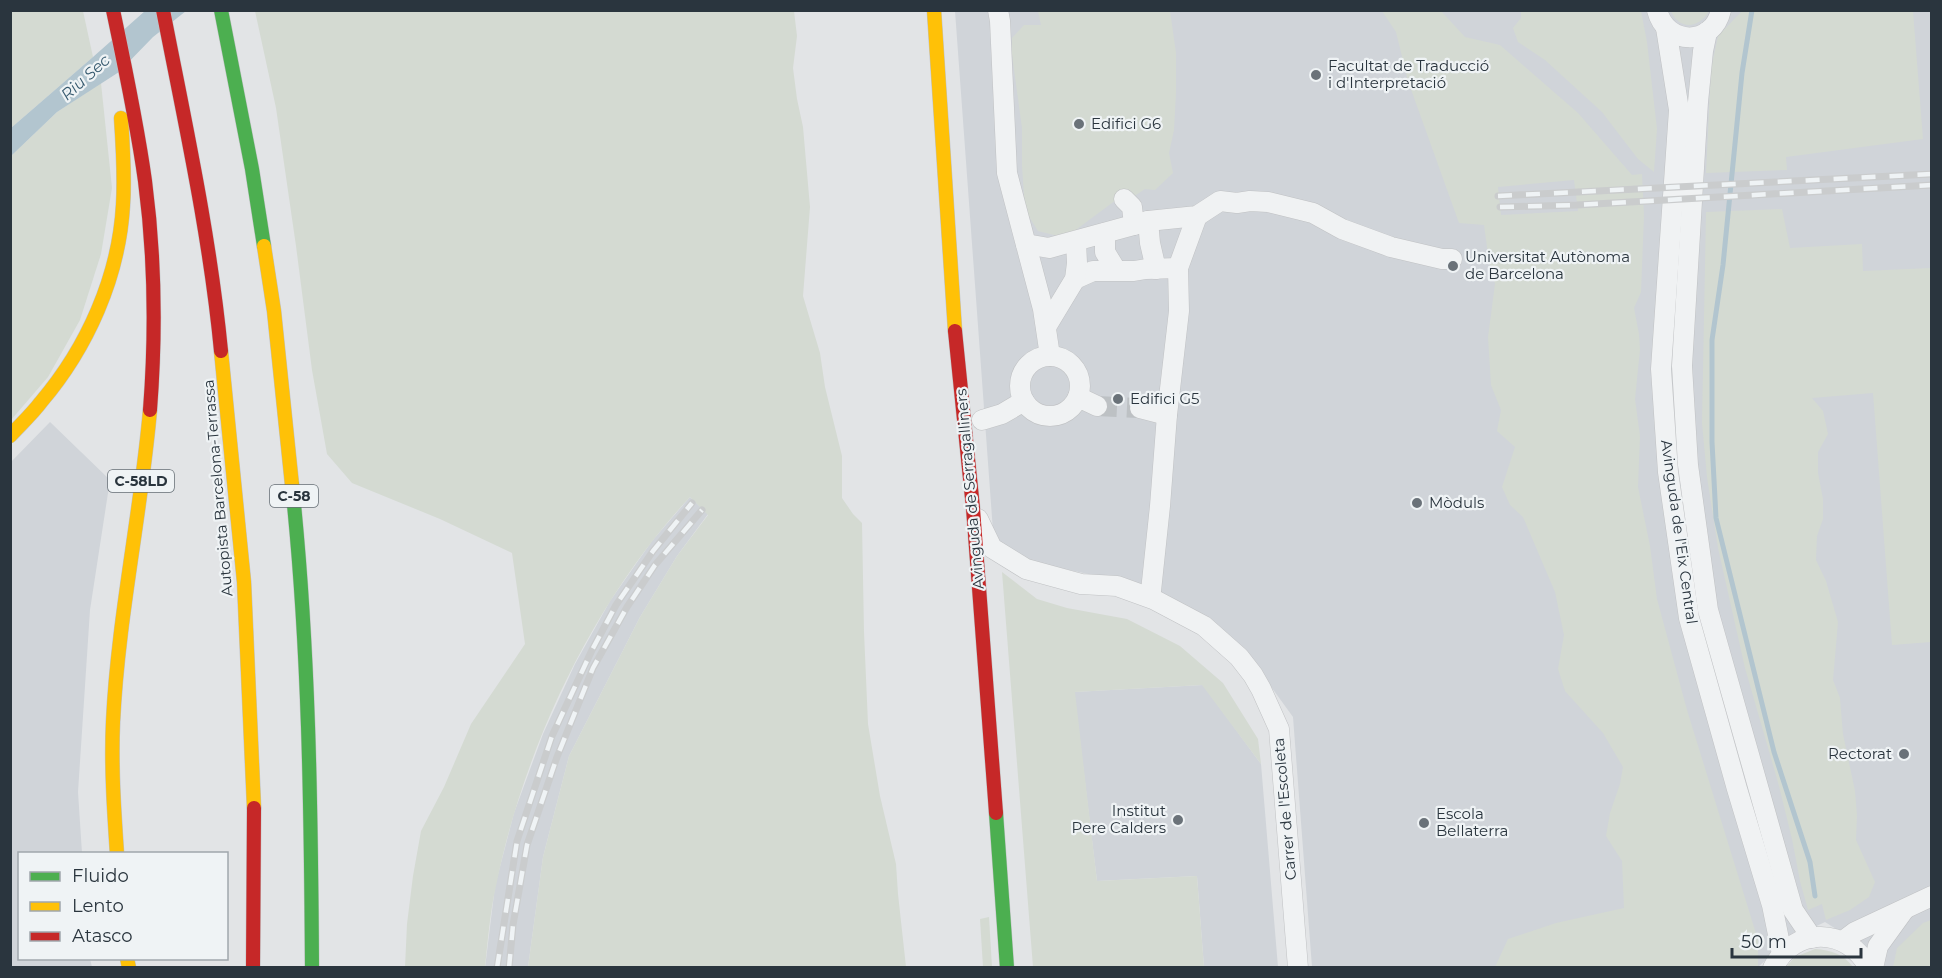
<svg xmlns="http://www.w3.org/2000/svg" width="1942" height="978" font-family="Montserrat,sans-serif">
<rect width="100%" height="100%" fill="#e2e4e6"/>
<g fill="#d0d4d9">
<polygon points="955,11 1931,11 1931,967 1881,967 1866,948 1825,922 1789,939 1758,967 1312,967 1293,717 1256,666 1228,635 1200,613 1159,591 1141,585 1031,562 1001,543 993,531"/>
<polygon points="50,422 110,480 90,610 78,792 82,853 20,854 20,958 90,959 92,967 11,967 11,462"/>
<polygon points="690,497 708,514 677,556 640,617 569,756 543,857 528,967 485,968 495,886 514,813 543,734 575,664 610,601 652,541"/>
<polygon points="1203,685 1261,764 1278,967 1204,967 1197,876 1097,881 1074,692"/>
</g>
<g fill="#d4dad2" fill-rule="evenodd">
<polygon points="1743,10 1913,11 1923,139 1786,157 1787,170 1706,173 1711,69 1718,36"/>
<polygon points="11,11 83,11 93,57 11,128"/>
<path d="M 255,11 L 794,11 L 797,36 L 793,68 L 797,99 L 803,127 L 810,207 L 803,296 L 820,353 L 825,387 L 842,456 L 842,498 L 853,514 L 862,523 L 864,632 L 868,724 L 880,796 L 896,864 L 898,894 L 906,967 L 528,967 L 543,857 L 569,756 L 640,617 L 677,556 L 708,515 L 690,497 C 593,601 524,747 496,886 C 490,912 488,940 485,967 L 405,967 L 407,924 L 413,876 L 421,831 L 444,787 L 471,724 L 525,644 L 512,553 L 440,519 L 352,483 L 327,454 L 312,370 L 296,246 L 276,108 Z"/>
<polygon points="1038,11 1170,11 1176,53 1176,93 1174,130 1169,153 1173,173 1155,190 1145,189 1130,199 1116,200 1069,235 1058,236 1038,231 1025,210 1022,166 1022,128 1012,55 1012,38 1024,25 1041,25"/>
<path d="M 1382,11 L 1441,11 L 1465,37 L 1500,45 L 1578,113 L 1632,175 L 1642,174 L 1644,216 L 1641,292 L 1634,308 L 1639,334 L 1640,350 L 1635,399 L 1640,436 L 1638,487 L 1650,546 L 1657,599 L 1687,710 L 1758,940 L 1758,967 L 1495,967 L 1508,939 L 1556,923 L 1624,908 L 1622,861 L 1606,836 L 1610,813 L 1620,784 L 1623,767 L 1603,733 L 1565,691 L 1558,669 L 1564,635 L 1555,592 L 1523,517 L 1510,505 L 1502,487 L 1515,447 L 1497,431 L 1501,410 L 1491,385 L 1488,337 L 1495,284 L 1489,262 L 1484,225 L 1459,223 L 1408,81 L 1396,32 ZM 1574,180 L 1578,211 L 1501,215 L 1498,187 Z"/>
<polygon points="1521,11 1641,11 1647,42 1657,129 1654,172 1638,159 1602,112 1545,60 1518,42 1513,28 1521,18"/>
<path d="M 1671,11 L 1671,10 L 1709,11 C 1700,28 1679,31 1671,11 Z"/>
<polygon points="101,83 112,188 101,254 80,320 48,377 11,420 11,156 57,112"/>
<polygon points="1782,209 1790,248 1862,244 1863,271 1931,268 1931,642 1892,645 1873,393 1812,398 1823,411 1828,434 1818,452 1818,473 1823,499 1823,519 1817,536 1816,560 1826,581 1838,622 1833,680 1840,698 1843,734 1855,791 1857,815 1856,840 1875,882 1869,897 1850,910 1826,920 1822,904 1808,910 1800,881 1792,839 1779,786 1745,668 1718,548 1707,477 1702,423 1706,212"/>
<polygon points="1002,572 1037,599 1067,608 1127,619 1180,646 1223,683 1258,739 1261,764 1202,685 1075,692 1097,881 1197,876 1204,967 1033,967"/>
<polygon points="989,917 992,967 983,967 980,919"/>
<polygon points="1931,920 1931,967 1893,967 1897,948 1923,923"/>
<path d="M 1815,949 C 1831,950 1843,954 1853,967 L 1786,967 L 1795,957 Z"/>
</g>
<polygon fill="#b2c5cf" points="145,11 186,11 153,37 119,72 57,112 11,156 11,128 93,57"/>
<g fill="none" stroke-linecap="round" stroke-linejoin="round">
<polyline stroke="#b2c5cf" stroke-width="5" points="1752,10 1742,73 1723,265 1712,340 1712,442 1716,518 1774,752 1810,862 1815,896"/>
<polyline stroke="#bdc1c4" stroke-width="20" stroke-dasharray="20 10" stroke-linecap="butt" points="1097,406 1140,408"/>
<g stroke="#c0c2c4" stroke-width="21">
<g id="street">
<polyline points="998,10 1000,21 1007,173 1043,309 1050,356"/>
<path d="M 1657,10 C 1666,46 1713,47 1721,10"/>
<polyline points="1666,28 1679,110 1661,369 1668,472 1689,618 1737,789 1772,905 1782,954"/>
<polyline points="1707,32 1703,51 1698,102 1682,366 1688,465 1708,610 1793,910 1812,938"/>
<polyline points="1124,199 1132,207 1134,225"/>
<polyline points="1148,221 1150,243 1156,269"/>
<polyline points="1105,233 1105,252 1116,270"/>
<polyline points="1026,244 1049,248 1148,221 1197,216 1220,201 1237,203 1250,201 1268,202 1313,213 1342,229 1391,247 1442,259 1452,259"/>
<polyline points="1075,279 1093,271 1134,271 1146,269 1178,268"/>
<polyline points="1046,327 1075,279 1077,263 1076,242"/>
<circle cx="1050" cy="386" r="30"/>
<polyline points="1078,397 1097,406"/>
<polyline points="1140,408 1167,415"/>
<polyline points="982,420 1002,414 1024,401"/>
<polyline points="978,519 992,548 1026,569 1081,584 1117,586 1153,599 1204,626 1239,657 1253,675 1261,689 1279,729 1298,968"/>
<polyline points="1151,591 1160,506 1167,415 1179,311 1178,268 1197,216"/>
<polyline points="1843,941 1855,932 1932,896"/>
<path d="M 1773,968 C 1794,926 1848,927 1869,968"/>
<polyline points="1873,968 1878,946 1904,910"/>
</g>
</g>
<g stroke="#c0c2c4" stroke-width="15">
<g id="fast">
<polyline points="221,10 252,169 264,246"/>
<path d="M 292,485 C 309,645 311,807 312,968"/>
<polyline points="996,813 1007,968"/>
</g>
</g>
<g stroke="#c0c2c4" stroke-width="15">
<g id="slow">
<polyline points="934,10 955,331"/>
<polyline points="264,246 274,311 292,485"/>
<polyline points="221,351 244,582 254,808"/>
<path d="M 10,436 C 20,425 32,414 41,402 C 87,348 119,277 123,205 C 125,176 123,147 121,118"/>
<path d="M 117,854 C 114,810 111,766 113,722 C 118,617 141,514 150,410"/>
<polyline points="127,958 129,968"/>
</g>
</g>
<g stroke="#c0c2c4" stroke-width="15">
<g id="jam">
<path d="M 113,10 C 125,67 137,123 145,181 C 155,257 156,333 150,410"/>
<path d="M 163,10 C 185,123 210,236 221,351"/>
<polyline points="955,331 973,508 996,813"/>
<polyline points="253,968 254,808"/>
</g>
</g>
<use href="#street" stroke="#f0f2f3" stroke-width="20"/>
<use href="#fast" stroke="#4caf50" stroke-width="14"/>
<use href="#slow" stroke="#ffc107" stroke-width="14"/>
<use href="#jam" stroke="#c62828" stroke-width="14"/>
<g stroke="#cacccd" stroke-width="7">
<g id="rail">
<polyline points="1498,196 1932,174"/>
<polyline points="1500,207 1577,205 1932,185"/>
<polyline points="497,968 517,841 552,736 592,650 616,605 653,551 692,503"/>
<polyline points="509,968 513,925 527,845 557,757 593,668 627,607 655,565 702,510"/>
</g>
</g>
<use href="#rail" stroke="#eff3f5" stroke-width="4.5" stroke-dasharray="14" stroke-linecap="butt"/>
</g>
<g fill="#6a7279" stroke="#eff3f5" stroke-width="2">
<circle cx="1316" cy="75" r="6"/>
<circle cx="1079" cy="124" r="6"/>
<circle cx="1453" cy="266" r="6"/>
<circle cx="1118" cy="399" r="6"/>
<circle cx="1417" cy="503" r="6"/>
<circle cx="1904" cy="754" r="6"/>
<circle cx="1178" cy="820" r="6"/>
<circle cx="1424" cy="823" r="6"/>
</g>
<g text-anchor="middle" stroke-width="4.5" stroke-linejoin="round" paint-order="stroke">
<g fill="#eff3f5" stroke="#656e75" stroke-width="1.5">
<rect x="108" y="470" width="66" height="22" rx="4.5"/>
<rect x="270" y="485" width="48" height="22" rx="4.5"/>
</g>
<g font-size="14" font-weight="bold" fill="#2a353e">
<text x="141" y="486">C-58LD</text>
<text x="294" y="501">C-58</text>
</g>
<g font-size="15" fill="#2a353e" stroke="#eff3f5" text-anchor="start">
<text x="1328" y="71">Facultat de Traducció<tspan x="1328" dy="17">i d'Interpretació</tspan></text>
<text x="1091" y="129">Edifici G6</text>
<text x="1465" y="262">Universitat Autònoma<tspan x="1465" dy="17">de Barcelona</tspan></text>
<text x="1130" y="404">Edifici G5</text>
<text x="1429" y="508">Mòduls</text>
<text x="1892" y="759" text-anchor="end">Rectorat</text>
<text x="1166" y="816" text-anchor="end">Institut<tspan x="1166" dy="17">Pere Calders</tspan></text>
<text x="1436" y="819">Escola<tspan x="1436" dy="17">Bellaterra</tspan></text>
</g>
<g font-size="15" fill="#2a353e" stroke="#eff3f5">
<text transform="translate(218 488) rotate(-95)" y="5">Autopista Barcelona-Terrassa</text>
<text transform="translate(970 489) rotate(-95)" y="5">Avinguda de Serragalliners</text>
<text transform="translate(1679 532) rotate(82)" y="5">Avinguda de l'Eix Central</text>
<text transform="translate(1285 809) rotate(-95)" y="5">Carrer de l'Escoleta</text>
</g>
<g font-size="16" font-style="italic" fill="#375a6f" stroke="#eff3f5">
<text transform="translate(85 77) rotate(-42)" y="6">Riu Sec</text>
</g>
</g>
<rect width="1942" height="978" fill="none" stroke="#2a353e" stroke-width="24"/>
<rect x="18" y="852" width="210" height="108" fill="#eff3f5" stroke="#a0a7ac" stroke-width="1.5"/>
<rect x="30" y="872" width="30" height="9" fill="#4caf50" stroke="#a0a7ac" stroke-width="1.5"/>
<text x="72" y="882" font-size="18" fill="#2a353e">Fluido</text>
<rect x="30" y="902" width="30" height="9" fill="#ffc107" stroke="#a0a7ac" stroke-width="1.5"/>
<text x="72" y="912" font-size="18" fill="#2a353e">Lento</text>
<rect x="30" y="932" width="30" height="9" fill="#c62828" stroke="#a0a7ac" stroke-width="1.5"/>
<text x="72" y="942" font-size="18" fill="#2a353e">Atasco</text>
<path d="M1732 948v9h129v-9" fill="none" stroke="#2a353e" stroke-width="3"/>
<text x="1741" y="948" font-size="18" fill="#2a353e" stroke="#eff3f5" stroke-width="4.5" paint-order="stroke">50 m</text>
</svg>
